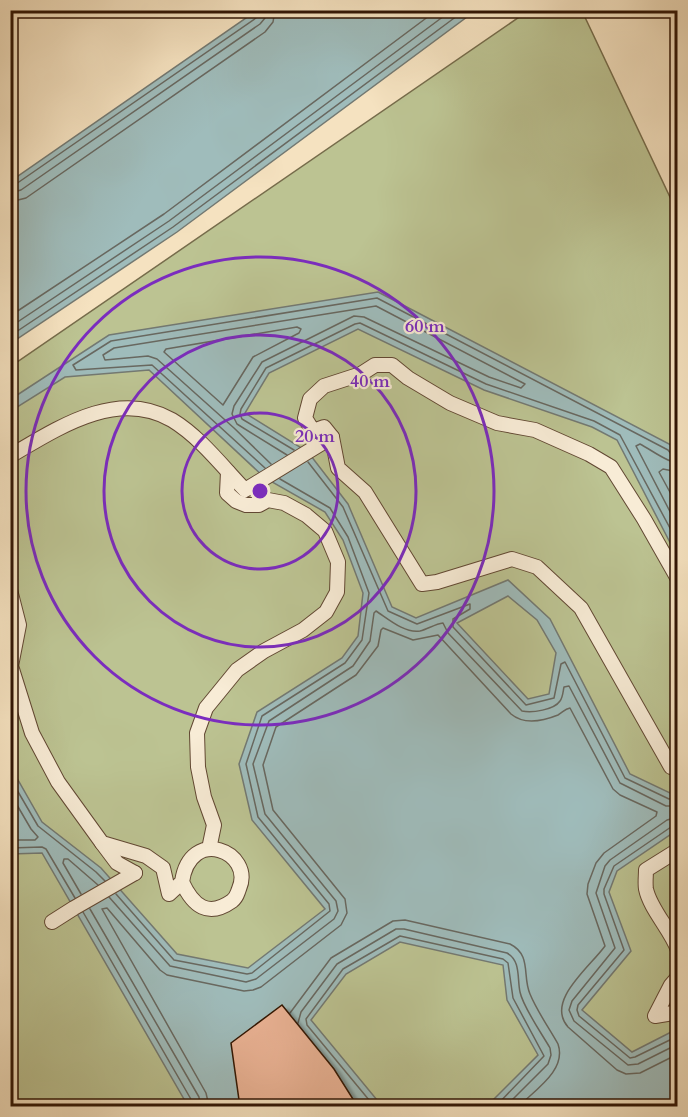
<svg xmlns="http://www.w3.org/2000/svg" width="688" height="1117" font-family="Cardo,serif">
<defs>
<filter id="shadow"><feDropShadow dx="6" dy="4" stdDeviation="1.5" flood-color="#0004"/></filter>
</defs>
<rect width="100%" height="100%" fill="#f5e2c0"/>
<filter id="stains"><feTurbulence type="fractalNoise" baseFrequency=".00333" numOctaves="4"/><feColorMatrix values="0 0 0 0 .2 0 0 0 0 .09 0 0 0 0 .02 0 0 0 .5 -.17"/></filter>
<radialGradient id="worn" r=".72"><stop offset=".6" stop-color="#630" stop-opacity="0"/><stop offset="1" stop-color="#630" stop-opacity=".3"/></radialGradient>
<polygon fill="#bcc392" stroke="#766c4b" stroke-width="1.5" points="528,11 582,11 677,212 677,1106 11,1106 10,367"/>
<g fill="#9fbcbb" stroke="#737972" stroke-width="1.5" fill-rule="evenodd">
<polygon points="256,11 475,11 177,232 11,343 11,181"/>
<path d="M 378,292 L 673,446 L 677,455 L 677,556 L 617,440 L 592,427 L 484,390 L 358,329 L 269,373 L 245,413 L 308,452 L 348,504 L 392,607 L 416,618 L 508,580 L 550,619 L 630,774 L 672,794 L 677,791 L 677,830 L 617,871 L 609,892 L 631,951 L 582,1010 L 632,1052 L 677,1029 L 677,1106 L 487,1106 L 538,1055 L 507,1000 L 503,965 L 400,942 L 346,974 L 311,1020 L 382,1106 L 188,1106 L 42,853 L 11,854 L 10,766 L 42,822 L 101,868 L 177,954 L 248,968 L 325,909 L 252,820 L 239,764 L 257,712 L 342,658 L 358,636 L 363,593 L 343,540 L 325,512 L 265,478 L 149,370 L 65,377 L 11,411 L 11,399 L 109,335 ZM 508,596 L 537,620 L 556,653 L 549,694 L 528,699 L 457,623 Z"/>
</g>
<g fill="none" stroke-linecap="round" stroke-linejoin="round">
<g stroke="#686860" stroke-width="1.5">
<polyline points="10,185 16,184 256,18 259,10"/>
<polyline points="10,193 21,190 260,24 265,18 266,10"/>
<polyline points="10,202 26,198 265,32 273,22 275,10"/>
<polyline points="10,316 164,214 437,10"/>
<polyline points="10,327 169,221 452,10"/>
<polygon points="297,327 301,329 299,333 253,357 223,405 164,352 166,349"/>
<polyline points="10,336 173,227 465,10"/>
<polyline points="294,450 242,419 240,414 241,409 266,368 355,324 360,323 486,384 594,421 620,435 678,543"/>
<polyline points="308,462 343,507 388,611 417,624 470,604 470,609 453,619 453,627 526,705 554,698 561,664 565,662 625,778 669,799 678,798"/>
<path d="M 678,463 C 668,463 650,449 640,444 L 636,446 L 678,527"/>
<polyline points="271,464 234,428 157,359 148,356 105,360 103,355 114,348 376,306 525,384 521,388 489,377 364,317 354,316 262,362 234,406 232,414 237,424 287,455"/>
<polyline points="265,468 152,365 76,370 73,365 111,341 377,298 668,450 672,455 678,456"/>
<polyline points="678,472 663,469 659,472 678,507"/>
<polyline points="10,778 38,826 96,872 105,881"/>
<polyline points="10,793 31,829 38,837 35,840 10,840"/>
<polyline points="678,817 667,820 610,860 605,866 596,893 615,948 572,1001 569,1010 574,1021 628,1065 638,1064 678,1044"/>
<polyline points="678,825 671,827 614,866 604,889 604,894 624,950 578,1005 577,1010 579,1016 630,1058 635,1057 678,1036"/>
<polyline points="10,848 42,847 46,849 75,898"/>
<polyline points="81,894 63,863 64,859 68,859 98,885"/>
<polyline points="116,894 174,960 247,974 252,973 330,911 329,904 258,817 246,764 262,716 345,663 362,640 369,593 348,537 330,508 280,479"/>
<path d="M 109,897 L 170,966 L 246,982 L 256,979 L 334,919 L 338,911 L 336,901 L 265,814 L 253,764 L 269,721 L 353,666 L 370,641 L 374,613 L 376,611 C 387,618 405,634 420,631 C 428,629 435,624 443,623 L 448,633 L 522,711 C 532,713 554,710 560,701 C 563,697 563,691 564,687 L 569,686 L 620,783 L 666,806 L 678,806"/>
<polyline points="90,909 199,1097 200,1106"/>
<polyline points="83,912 192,1101 193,1106"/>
<path d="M 290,1013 L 331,958 L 393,921 L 405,920 L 510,944 C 532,955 522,976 530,994 C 537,1011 549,1028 558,1044 C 567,1070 535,1090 519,1106"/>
<path d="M 298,1023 L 301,1012 L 337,964 L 396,929 L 404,929 L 507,953 C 521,961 517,978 520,992 C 523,1007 542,1034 550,1048 L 551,1055 L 548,1064 L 506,1106"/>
<path d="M 209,1106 L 206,1093 L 102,909 L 107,908 L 160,970 L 167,975 L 244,991 L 253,990 L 261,987 L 341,925 L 347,913 L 345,899 L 273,810 L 263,765 L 276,727 L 356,675 L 378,646 L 381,630 L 383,628 L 413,640 L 438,635 L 511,714 C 524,725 543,721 558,715 C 563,712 565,709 570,708 L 613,789 L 620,795 L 657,812 L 656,816 L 604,853 L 596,863 L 588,884 L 587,894 L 605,946 C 590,967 545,1001 568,1027 L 617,1070 L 626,1074 L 640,1073 L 678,1054"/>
<polyline points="374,1106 307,1025 306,1019 343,969 400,936 503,959 508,963 513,998 544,1056 496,1106"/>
</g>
</g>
<polygon fill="#eab294" stroke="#311504" stroke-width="1.5" filter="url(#shadow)" points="282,1005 334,1069 358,1107 240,1107 231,1043"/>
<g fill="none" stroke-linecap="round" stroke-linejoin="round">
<g stroke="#624833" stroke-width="16">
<g id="lane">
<path d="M 10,456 C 58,428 117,388 172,420 C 200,437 222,466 245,490 L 332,437"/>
<polyline points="678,579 644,519 611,467 589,454 535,430 497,423 450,403 408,378 392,365 375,365 361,374 324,386 310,399 305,418 313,431 324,427 332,437 338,468 365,492 422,584 437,582 512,559 537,567 581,608 671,767 678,763"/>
<path d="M 10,590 L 19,625 L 11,666 L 32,733 L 58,782 L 102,843 L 146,856 L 163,868 L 169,894 L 182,882 C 190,825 255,852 239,889 C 237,894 237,897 232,901 C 208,918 193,906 182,882"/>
<polyline points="102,843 117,863 135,873"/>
<polyline points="209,849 214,825 204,797 198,767 197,733 206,708 237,670 264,651 303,630 326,612 337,592 338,562 325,531 306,515 284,503 268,500 259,505 246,505 236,501 227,493 228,472"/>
<path d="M 678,850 L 646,870 C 646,876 645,883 646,889 C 650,909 671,930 678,950"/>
<polyline points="52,922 74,908 135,873"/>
<polyline points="678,977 671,985 655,1016 673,1013 678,1010"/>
</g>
</g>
<use href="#lane" stroke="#f8ecd6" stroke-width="14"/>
</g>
<g fill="none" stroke="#7b2cbf" stroke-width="3">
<circle cx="260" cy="491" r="78"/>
<circle cx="260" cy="491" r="156"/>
<circle cx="260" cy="491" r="234"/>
</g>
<circle cx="260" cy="491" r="9" fill="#7b2cbf" stroke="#f8ecd6" stroke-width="3"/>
<g font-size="18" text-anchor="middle" font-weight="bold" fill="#7b2cbf" stroke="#f8ecd6" stroke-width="4.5" stroke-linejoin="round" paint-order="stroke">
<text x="425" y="332">60 m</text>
<text x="370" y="387">40 m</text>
<text x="315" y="442">20 m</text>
</g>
<rect width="688" height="1117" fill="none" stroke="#f5e2c0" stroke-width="36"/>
<rect x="12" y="12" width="664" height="1093" fill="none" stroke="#311504" stroke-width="3"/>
<rect x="18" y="18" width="652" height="1081" fill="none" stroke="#311504" stroke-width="1.5"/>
<rect width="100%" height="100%" filter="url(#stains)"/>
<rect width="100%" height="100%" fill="url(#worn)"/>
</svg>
